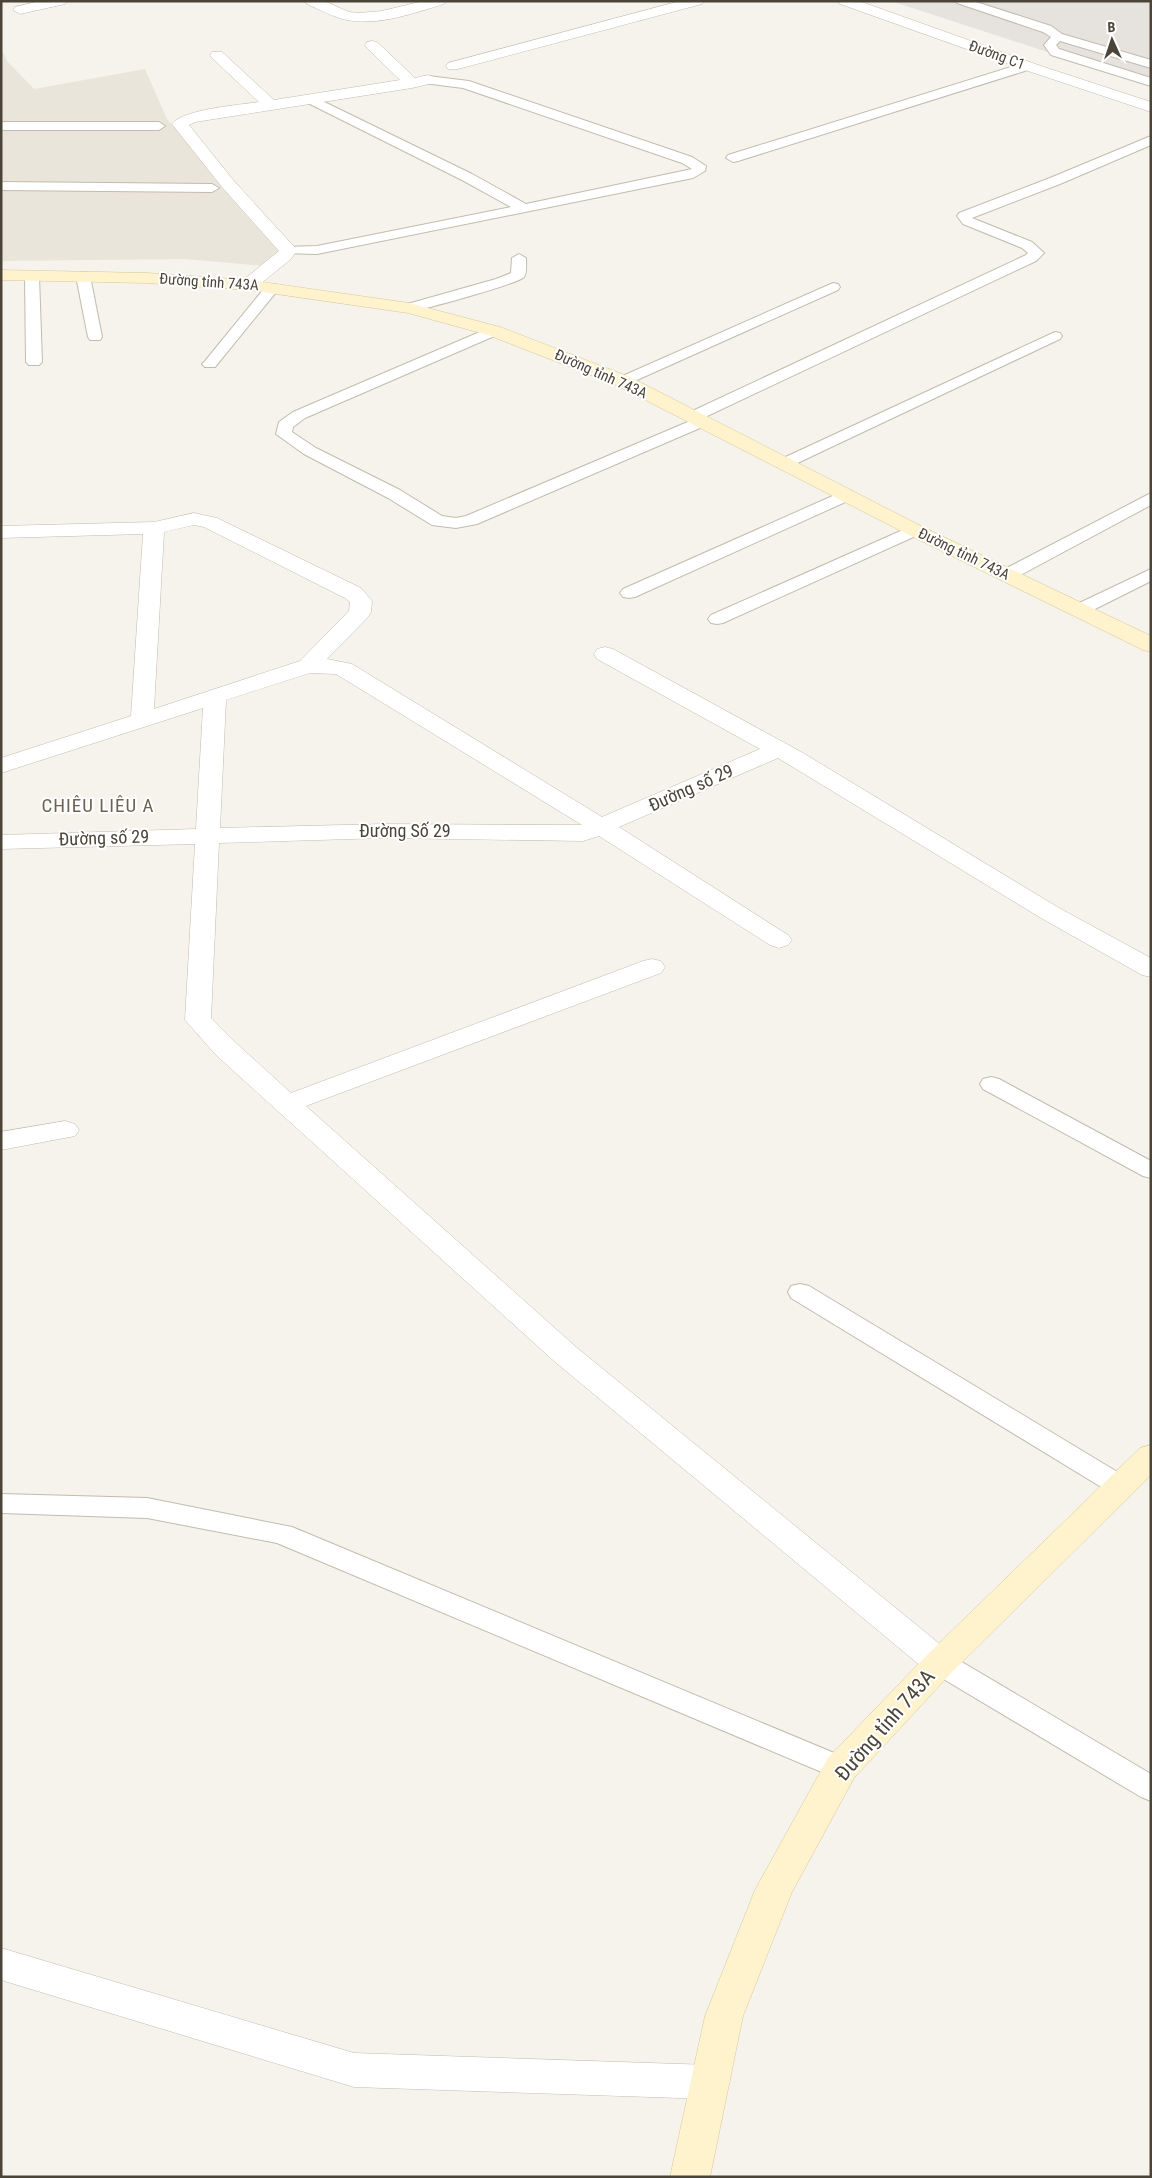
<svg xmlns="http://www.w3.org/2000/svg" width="1152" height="2178" font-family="'Roboto Condensed',sans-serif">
<rect width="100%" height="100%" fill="#f6f3ec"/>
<polygon fill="#eae5da" points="1,49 8,62 34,89 145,69 167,119 282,252 266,266 185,259 1,261"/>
<polygon fill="#e6e2dd" points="891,1 1151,1 1151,86"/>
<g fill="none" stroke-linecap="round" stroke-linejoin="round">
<g stroke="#c2bbae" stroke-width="2">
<g id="lane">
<polygon points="955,1 973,1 1051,26 1062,34 1151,60 1151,68 1060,41 1056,45 1059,49 1151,78 1151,86 1051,55 1044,45 1051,37 1043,32 957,3"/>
<polygon points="1027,62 1031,63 1033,66 1031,69 738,161 733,162 726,158 728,155"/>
<polygon points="428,76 469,81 692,157 706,166 705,171 693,178 317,254 283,253 281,250 283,247 317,246 511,207 462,180 306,102 304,99 306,96 310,95 472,174 526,204 692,169 682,163 463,88 424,83 422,80"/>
<polygon points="1,122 159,122 165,126 159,130 1,130"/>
<polygon points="1151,136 1151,145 1060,184 972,218 1032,242 1044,253 1036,261 703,418 709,422 707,425 477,524 456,528 432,525 388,498 304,454 276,434 279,422 293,412 489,328 499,328 501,331 499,334 305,418 293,427 292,432 316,448 400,490 442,516 456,518 466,516 690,421 684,417 686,414 1026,255 1028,253 1022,248 963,224 957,216 959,213 1050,178"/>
<polygon points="1,182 212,184 219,188 212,192 1,190"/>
<path d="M 519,254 L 526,258 C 526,263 527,273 524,277 C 518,284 425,309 409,312 L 404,311 L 402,308 L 404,305 L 496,279 L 511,273 L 512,258 Z"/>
<polygon points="32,272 37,273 39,276 42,362 39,365 29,365 26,362 25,276 27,273"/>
<polygon points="83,272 88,273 90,276 102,337 100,340 90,340 88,337 76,276 78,273"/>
<polygon points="833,283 838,284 840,287 838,290 628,384 618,384 615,381 618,378"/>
<polygon points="272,284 277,285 279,288 277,291 215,367 205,367 202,364 205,361 267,285"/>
<polygon points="1055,332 1060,333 1062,336 1060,339 789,467 777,467 775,464 777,461"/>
<polygon points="846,490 852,491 854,495 852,499 635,597 629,598 623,597 620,593 623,589"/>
<polygon points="1151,493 1151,505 1013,579 1001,579 998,575 1001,571"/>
<polygon points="914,525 920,526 922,530 920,534 723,623 717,624 711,623 708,619 711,615"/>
<polygon points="1151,569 1151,581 1085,614 1079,615 1073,614 1070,610 1073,606"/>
<polygon points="991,1077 999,1079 1151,1161 1151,1178 1143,1176 983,1089 980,1084 983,1079"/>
<polygon points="800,1284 809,1286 1129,1479 1133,1486 1129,1493 1120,1495 1111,1493 791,1298 788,1292 791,1286"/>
<polygon points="1,1494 147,1498 292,1527 851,1760 856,1768 851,1776 841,1779 831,1776 277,1543 147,1518 1,1513"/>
<polygon points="940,1652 950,1655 1151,1774 1151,1801 1141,1797 930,1671 926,1663 930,1655"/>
</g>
</g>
<g stroke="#c2bbae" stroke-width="1">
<g id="street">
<polygon points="40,1 67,1 65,4 20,14 13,10 15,7"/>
<path d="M 305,1 L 324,1 L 349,12 L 359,13 L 382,11 L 423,1 L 446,1 L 444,4 C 414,13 379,26 347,20 C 333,17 320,10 307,4 Z"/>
<polygon points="680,1 704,1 702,4 458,69 448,69 446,66 448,63"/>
<polygon points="838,1 859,1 1041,66 1151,102 1151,112 1031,72 840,4"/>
<path d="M 372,41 L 377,42 L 415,78 L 428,75 L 433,77 L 436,80 L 433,83 L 412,88 L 195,122 L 189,125 L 234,181 L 297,250 L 291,259 L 254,289 L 248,290 L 242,289 L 239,285 L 242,281 L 279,251 L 222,187 L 172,124 C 183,109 240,105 259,102 L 212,58 L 210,55 L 212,52 L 222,52 L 274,100 L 400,80 L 367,48 L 365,45 L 367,42 Z"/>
<path d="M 194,513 L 217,518 L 361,588 L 372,601 L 371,612 L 368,617 L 327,659 L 352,664 L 602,817 L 760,749 L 597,659 L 594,654 L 597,649 L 605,647 L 613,649 L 803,753 L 1059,908 L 1151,958 L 1151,977 L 1142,975 L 1041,918 L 778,758 L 619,827 L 788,935 L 792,940 L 788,945 L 779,948 L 770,945 L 599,836 L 583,841 L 384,838 L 219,843 L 211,1018 L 236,1043 L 291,1093 L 643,961 L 652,959 L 661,961 L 665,967 L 661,973 L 306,1106 L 576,1347 L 952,1654 L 957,1663 L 952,1672 L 940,1676 L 928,1672 L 554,1361 L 216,1055 L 185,1020 L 195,844 L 1,849 L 1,835 L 196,829 L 203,708 L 1,773 L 1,758 L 131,716 L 143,534 L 1,538 L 1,526 L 154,522 ZM 194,525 L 204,527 L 345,598 L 350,602 L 349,611 L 300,661 L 154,709 L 164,532 ZM 310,673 L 336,674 L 582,825 L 384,824 L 220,828 L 226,700 Z"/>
<polygon points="65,1121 75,1124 79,1130 75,1136 1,1150 1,1132"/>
<polygon points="1,1948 354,2053 710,2065 724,2070 730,2082 724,2094 710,2099 354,2087 1,1980"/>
</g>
</g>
<g stroke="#d6c79b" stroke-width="1">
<g id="secondary">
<polygon points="1,270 147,273 248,280 409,303 500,327 630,377 921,526 1151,636 1151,652 1143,650 907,534 616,385 488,335 408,313 248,290 147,283 1,280"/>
<polygon points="1151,1445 1151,1475 952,1672 854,1778 792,1892 743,2016 710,2177 670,2177 705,2016 755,1890 828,1758 928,1654 1140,1448"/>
</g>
</g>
<use href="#lane" fill="#fff" fill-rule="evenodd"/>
<use href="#street" fill="#fff" fill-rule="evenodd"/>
<use href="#secondary" fill="#fff3cd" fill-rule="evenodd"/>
</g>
<g text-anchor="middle" stroke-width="4" stroke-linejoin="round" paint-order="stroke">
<g font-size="15" fill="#4b4439" stroke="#fff">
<text transform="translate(997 55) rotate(20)" y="5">Đường C1</text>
<text transform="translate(209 282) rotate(4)" y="5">Đường tỉnh 743A</text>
<text transform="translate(601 374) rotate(24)" y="5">Đường tỉnh 743A</text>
<text transform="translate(964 554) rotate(26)" y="5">Đường tỉnh 743A</text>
</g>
<g font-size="18" fill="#4b4439" stroke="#fff">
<text transform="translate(691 788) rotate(-24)" y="6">Đường số 29</text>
<text x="405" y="837">Đường Số 29</text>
<text transform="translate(104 838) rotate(-2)" y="6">Đường số 29</text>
</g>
<g font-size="19" letter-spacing="1" fill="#6e6250" stroke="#fff">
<text x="98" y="812">CHIÊU LIÊU A</text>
</g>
<g font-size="21" fill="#4b4439" stroke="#fff">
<text transform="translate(885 1725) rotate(-49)" y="7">Đường tỉnh 743A</text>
</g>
</g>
<rect width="1152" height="2178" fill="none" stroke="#4b4439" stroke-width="5"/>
<g transform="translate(1112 40) rotate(357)" stroke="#ffffff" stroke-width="4" paint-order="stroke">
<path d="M0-4L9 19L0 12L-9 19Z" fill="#4b4439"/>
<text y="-8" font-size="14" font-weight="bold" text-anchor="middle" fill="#4b4439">B</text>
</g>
</svg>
